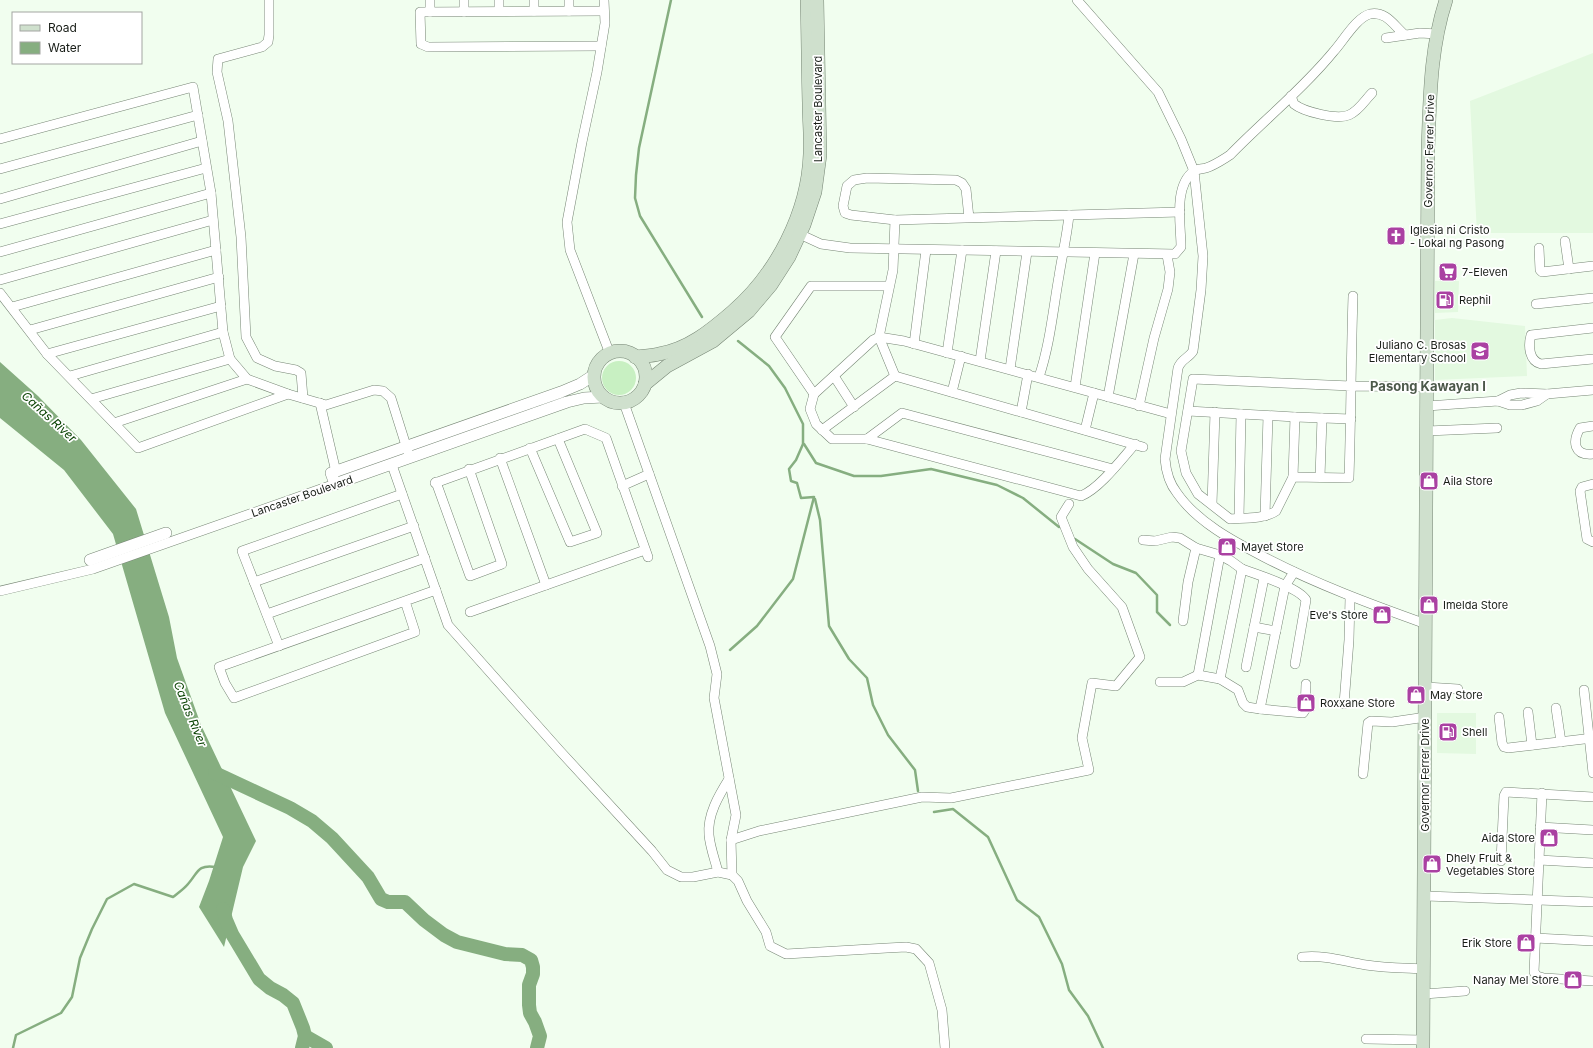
<svg xmlns="http://www.w3.org/2000/svg" width="1593" height="1048" font-family="Inter,sans-serif">
<rect width="100%" height="100%" fill="#f1feef"/>
<g fill="#e3f9e0">
<polygon points="1593,53 1593,233 1477,233 1470,101"/>
<polygon points="1435,281 1459,281 1458,312 1435,313"/>
<polygon points="1452,318 1525,326 1527,376 1435,380 1435,320"/>
<polygon points="1437,713 1476,713 1476,754 1437,753"/>
</g>
<circle fill="#c8f0c2" cx="619" cy="378" r="17"/>
<polygon fill="#86ae80" points="0,362 38,396 81,440 136,509 169,617 177,658 201,725 256,841 243,867 224,947 199,907 209,881 223,837 165,713 113,534 64,470 0,418"/>
<g fill="none" stroke-linecap="round" stroke-linejoin="round">
<g stroke="#86ae80" stroke-width="2.5">
<polyline points="671,0 639,148 636,175 635,198 640,216 702,317"/>
<polyline points="804,444 816,463 854,476 881,476 931,469 997,485 1023,498 1059,527"/>
<polyline points="815,499 820,520 829,626 849,659 867,678 873,705 888,735 915,770 918,791"/>
<polyline points="1075,539 1113,564 1136,573 1157,595 1157,612 1170,625"/>
<polyline points="730,650 757,626 793,579 814,497 801,498 797,483 791,481 789,469 796,460 803,444 803,424 785,388 769,366 738,341"/>
<polyline points="934,812 953,809 988,837 1017,900 1039,917 1062,964 1069,990 1088,1016 1103,1048"/>
<path d="M 13,1048 L 16,1035 L 61,1013 L 72,997 L 80,958 L 92,929 L 107,899 L 134,884 L 173,897 C 178,893 184,889 188,884 C 198,873 197,864 216,867"/>
</g>
<g stroke="#86ae80" stroke-width="14">
<polyline points="215,773 290,808 312,821 332,838 368,877 381,899 388,902 405,902 424,920 444,935 457,942 505,954 522,955 531,960 533,967 533,974 529,985 529,1005 530,1013 535,1022 540,1036 537,1048"/>
<polyline points="223,909 226,920 232,934 259,979 270,988 283,995 293,1003 303,1028 305,1036 302,1048"/>
<polyline points="305,1036 326,1048"/>
</g>
<g stroke="#778675" stroke-width="10">
<g id="minor">
<polyline points="269,0 269,35 268,42 262,47 218,59 217,72 228,121 241,237 246,337 257,358 275,366 296,370 301,373 303,398"/>
<polyline points="430,0 430,12"/>
<polyline points="464,0 464,12"/>
<polyline points="499,0 499,11"/>
<polyline points="534,0 534,11"/>
<polyline points="569,0 569,11"/>
<polyline points="604,0 605,23 597,72 582,142 567,222 570,250 610,354"/>
<path d="M 1077,0 L 1158,92 L 1181,139 L 1194,171 L 1203,256 L 1201,290 L 1193,351 C 1189,358 1181,359 1178,368 L 1165,459 C 1166,471 1169,483 1177,493 C 1197,522 1233,541 1264,557 C 1316,584 1370,604 1426,624"/>
<polyline points="1386,38 1420,33 1437,34"/>
<polyline points="601,46 428,47 421,44 420,12 604,11"/>
<path d="M 1291,96 L 1294,104 C 1304,112 1337,120 1349,115 C 1359,111 1365,100 1372,93"/>
<polyline points="0,139 193,87 211,193 223,332 230,359 247,379 288,394 326,405 374,390 383,391 391,398 408,452"/>
<polyline points="0,169 198,115"/>
<polyline points="0,199 202,141"/>
<polyline points="969,218 966,189 962,183 956,180 867,178 854,180 847,186 843,206 845,213 851,215 895,220 1180,212"/>
<polyline points="0,224 206,168"/>
<path d="M 795,232 L 821,244 L 850,248 L 1175,254 L 1181,247 C 1181,225 1173,186 1194,171 C 1197,169 1202,169 1206,168 C 1215,165 1222,160 1230,155 C 1264,120 1303,89 1334,51 C 1343,41 1357,17 1370,14 C 1387,11 1394,26 1405,35"/>
<polyline points="1565,241 1569,269"/>
<polyline points="1539,248 1540,270 1542,272 1593,266"/>
<polyline points="0,252 211,193"/>
<polyline points="0,280 213,220"/>
<polyline points="0,293 47,354 138,448 288,394"/>
<path d="M 1353,296 C 1351,357 1351,417 1349,478 L 1293,477 L 1276,511 C 1265,519 1244,518 1230,519 L 1198,494 L 1186,473 L 1181,451 L 1193,379 L 1351,386 L 1427,387"/>
<polyline points="1536,304 1593,298"/>
<polyline points="12,307 216,250"/>
<path d="M 1593,328 L 1531,335 C 1528,346 1529,361 1541,364 L 1593,359"/>
<polyline points="30,330 219,277"/>
<polyline points="914,344 926,250"/>
<polyline points="947,353 962,250"/>
<polyline points="47,354 221,306"/>
<polyline points="980,361 996,251"/>
<polyline points="1010,369 1027,252"/>
<polyline points="70,376 223,332"/>
<polyline points="834,376 854,407"/>
<polyline points="895,376 879,337 893,270 895,220"/>
<path d="M 1039,377 C 1050,344 1053,310 1059,276 C 1062,256 1067,236 1069,215"/>
<polyline points="1075,387 1095,253"/>
<polyline points="952,392 961,356"/>
<polyline points="814,394 775,337 811,286 889,286"/>
<polyline points="1108,397 1134,254"/>
<polyline points="91,399 230,359"/>
<polyline points="1498,401 1510,395 1521,393 1547,394 1593,390"/>
<polyline points="320,403 336,472"/>
<polyline points="624,403 710,646 717,674 714,698 736,815 731,840 732,875"/>
<polyline points="1139,406 1154,338 1168,289 1170,272 1167,255"/>
<polyline points="1427,406 1498,401 1510,405 1522,405 1537,401 1547,394"/>
<polyline points="1188,411 1295,417 1351,419"/>
<polyline points="1021,412 1028,374"/>
<polyline points="114,423 247,379"/>
<path d="M 1593,426 L 1580,428 C 1572,442 1574,456 1593,454"/>
<polyline points="822,430 895,376 1143,447"/>
<polyline points="1085,430 1094,393"/>
<polyline points="1427,431 1497,428"/>
<polyline points="867,439 902,413 1113,469"/>
<path d="M 1135,444 C 1121,460 1099,489 1081,496 L 867,439 L 832,439 L 816,424 L 810,409 L 814,394 L 873,340 L 879,337 L 904,341 L 1171,414"/>
<polyline points="530,448 570,542 597,533 558,439"/>
<polyline points="500,458 546,585"/>
<polyline points="392,465 448,625 560,751 652,851 667,870 681,877 693,877 718,872 732,875 738,881 747,901 766,932 770,946 786,954 887,948 906,947 916,949 929,963 942,1010 945,1048"/>
<polyline points="1293,477 1295,417"/>
<polyline points="1320,477 1322,418"/>
<polyline points="436,482 470,576 502,564 469,469"/>
<polyline points="435,483 585,429 606,438 648,557"/>
<polyline points="1593,484 1582,487 1580,491 1587,539 1593,542"/>
<polyline points="622,486 649,474"/>
<polyline points="1212,504 1215,412"/>
<polyline points="1265,516 1268,416"/>
<polyline points="1239,518 1241,414"/>
<polyline points="1143,540 1155,541 1172,537 1180,538 1196,548 1220,555 1198,675"/>
<polyline points="1220,555 1231,561 1242,569"/>
<polyline points="254,582 414,526"/>
<polyline points="0,591 93,569 335,484"/>
<polyline points="405,601 415,632 234,698 225,683 219,667 436,590"/>
<polyline points="470,612 645,550"/>
<polyline points="267,614 425,558"/>
<polyline points="1183,621 1188,582 1196,548"/>
<polyline points="1254,627 1276,631"/>
<polyline points="279,646 242,551 402,494"/>
<polyline points="1246,667 1264,578"/>
<path d="M 1220,679 L 1242,569 C 1256,574 1300,588 1306,600 L 1295,664"/>
<polyline points="1160,682 1183,682 1198,675 1220,679 1238,690 1243,703 1247,707 1260,709 1285,586 1294,572"/>
<polyline points="1426,687 1458,689"/>
<polyline points="1584,690 1593,773"/>
<polyline points="1344,704 1349,640 1350,597"/>
<polyline points="1556,708 1561,742"/>
<polyline points="1260,709 1303,713 1305,710 1306,684"/>
<polyline points="1528,712 1532,745"/>
<polyline points="1499,717 1502,743 1504,747 1508,748 1593,738"/>
<polyline points="1363,774 1368,723 1371,721 1392,722 1426,717"/>
<polyline points="1542,793 1534,972 1537,976 1544,978 1593,981"/>
<polyline points="1540,827 1593,830"/>
<polyline points="731,840 759,831 922,797 951,798 1089,770 1082,738 1092,683 1116,686 1140,657 1122,607 1088,569 1073,547 1061,517 1069,504"/>
<polyline points="1539,860 1593,863"/>
<polyline points="1501,861 1504,796 1506,792 1593,797"/>
<path d="M 718,872 C 715,860 710,847 709,835 C 707,815 719,795 729,779"/>
<polyline points="1425,896 1593,902"/>
<polyline points="1535,938 1593,941"/>
<path d="M 1302,957 C 1327,955 1342,961 1366,965 C 1385,968 1405,968 1424,969"/>
<polyline points="1424,994 1465,991"/>
<polyline points="1366,1039 1423,1040"/>
</g>
</g>
<g stroke="#778675" stroke-width="12">
<g id="tertiary">
<polyline points="594,375 580,384 561,392 331,473 335,484 567,402 584,398 603,397"/>
<polyline points="90,560 166,533"/>
</g>
</g>
<g stroke="#778675" stroke-width="14">
<g id="secondary">
<circle cx="620" cy="377" r="26"/>
<path d="M 635,357 C 643,356 652,356 659,354 C 688,349 710,331 732,312 C 776,274 808,213 810,154 C 811,137 809,120 809,103 C 808,68 808,34 807,0"/>
<polyline points="645,384 667,366 713,341 749,311 771,285 789,257 804,225 815,192 820,155 817,0"/>
<path d="M 1423,1048 L 1428,149 C 1430,98 1430,49 1446,0"/>
</g>
</g>
<use href="#minor" stroke="#fff" stroke-width="9"/>
<use href="#tertiary" stroke="#fff" stroke-width="11"/>
<use href="#secondary" stroke="#cfe0cd" stroke-width="13"/>
</g>
<defs>
<g id="church-square" transform="scale(1)"><rect x="-9" y="-9" width="18" height="18" rx="4" fill="#aa41a2" stroke="#fff"/><path d="M-1.2-6h2.4v3.5h3.3v2.4h-3.3V6h-2.4V-.1h-3.3v-2.4h3.3Z" fill="#fff"/></g>
<g id="supermarket-square" transform="scale(1)"><rect x="-9" y="-9" width="18" height="18" rx="4" fill="#aa41a2" stroke="#fff"/><path d="M-6-5.5h2.5l.6 2H6L4.5 2H-2.5L-4.4-4H-6ZM-1.5 3.2a1.3 1.3 0 1 0 .1 0ZM3 3.2a1.3 1.3 0 1 0 .1 0Z" fill="#fff"/></g>
<g id="fuel-square" transform="scale(1)"><rect x="-9" y="-9" width="18" height="18" rx="4" fill="#aa41a2" stroke="#fff"/><path d="M-5.5-6h7V0h2V4h1.3V-2.5L3-4.5l.8-.8L6-3V5H2.5V1h-1V6h-7ZM-4.2-4.7v3.2H.2V-4.7Z" fill="#fff"/></g>
<g id="school-square" transform="scale(1)"><rect x="-9" y="-9" width="18" height="18" rx="4" fill="#aa41a2" stroke="#fff"/><path d="M0-5L7-2L0 1L-7-2ZM-4 1L0 2.5L4 1V4Q0 6-4 4Z" fill="#fff"/></g>
<g id="shop-square" transform="scale(1)"><rect x="-9" y="-9" width="18" height="18" rx="4" fill="#aa41a2" stroke="#fff"/><path d="M-5-2.5h2.3a2.7 3.5 0 0 1 5.4 0H5L5.5 6h-11ZM-1.5-2.5h3a1.5 2.3 0 0 0-3 0Z" fill="#fff"/></g>
</defs>
<g fill-rule="evenodd">
<use href="#church-square" x="1396" y="236"/>
<use href="#supermarket-square" x="1448" y="272"/>
<use href="#fuel-square" x="1445" y="300"/>
<use href="#school-square" x="1480" y="351"/>
<use href="#shop-square" x="1429" y="481"/>
<use href="#shop-square" x="1227" y="547"/>
<use href="#shop-square" x="1429" y="605"/>
<use href="#shop-square" x="1382" y="615"/>
<use href="#shop-square" x="1416" y="695"/>
<use href="#shop-square" x="1306" y="703"/>
<use href="#fuel-square" x="1448" y="732"/>
<use href="#shop-square" x="1549" y="838"/>
<use href="#shop-square" x="1432" y="864"/>
<use href="#shop-square" x="1526" y="943"/>
<use href="#shop-square" x="1573" y="980"/>
</g>
<g text-anchor="middle" stroke-width="3.5" stroke-linejoin="round" paint-order="stroke">
<g font-size="11" fill="#181d17" stroke="#fff">
<text transform="translate(818 109) rotate(-90)" y="4">Lancaster Boulevard</text>
<text transform="translate(1429 151) rotate(-89)" y="4">Governor Ferrer Drive</text>
<text transform="translate(302 496) rotate(-19)" y="4">Lancaster Boulevard</text>
<text transform="translate(1425 775) rotate(-90)" y="4">Governor Ferrer Drive</text>
</g>
<g font-size="11" fill="#181d17" stroke="#fff" text-anchor="start">
<text x="1410" y="234">Iglesia ni Cristo<tspan x="1410" dy="13">- Lokal ng Pasong</tspan></text>
<text x="1462" y="276">7-Eleven</text>
<text x="1459" y="304">Rephil</text>
<text x="1466" y="349" text-anchor="end">Juliano C. Brosas<tspan x="1466" dy="13">Elementary School</tspan></text>
<text x="1443" y="485">Aila Store</text>
<text x="1241" y="551">Mayet Store</text>
<text x="1443" y="609">Imelda Store</text>
<text x="1368" y="619" text-anchor="end">Eve's Store</text>
<text x="1430" y="699">May Store</text>
<text x="1320" y="707">Roxxane Store</text>
<text x="1462" y="736">Shell</text>
<text x="1535" y="842" text-anchor="end">Aida Store</text>
<text x="1446" y="862">Dhely Fruit &amp;<tspan x="1446" dy="13">Vegetables Store</tspan></text>
<text x="1512" y="947" text-anchor="end">Erik Store</text>
<text x="1559" y="984" text-anchor="end">Nanay Mel Store</text>
</g>
<g font-size="12" font-style="italic" fill="#0b4404" stroke="#fff">
<text transform="translate(49 417) rotate(42)" y="4">Cañas River</text>
<text transform="translate(190 714) rotate(68)" y="4">Cañas River</text>
</g>
<g font-size="13" font-weight="bold" fill="#4c594a" stroke="#fff">
<text x="1428" y="391">Pasong Kawayan I</text>
</g>
</g>
<rect x="12" y="12" width="130" height="52" fill="#ffffff" stroke="#a3a5a2"/>
<rect x="20" y="25" width="20" height="6" fill="#cfe0cd" stroke="#a3a5a2"/>
<text x="48" y="32" font-size="12" fill="#181d17">Road</text>
<rect x="20" y="42" width="20" height="12" fill="#86ae80" stroke="#a3a5a2"/>
<text x="48" y="52" font-size="12" fill="#181d17">Water</text>
</svg>
